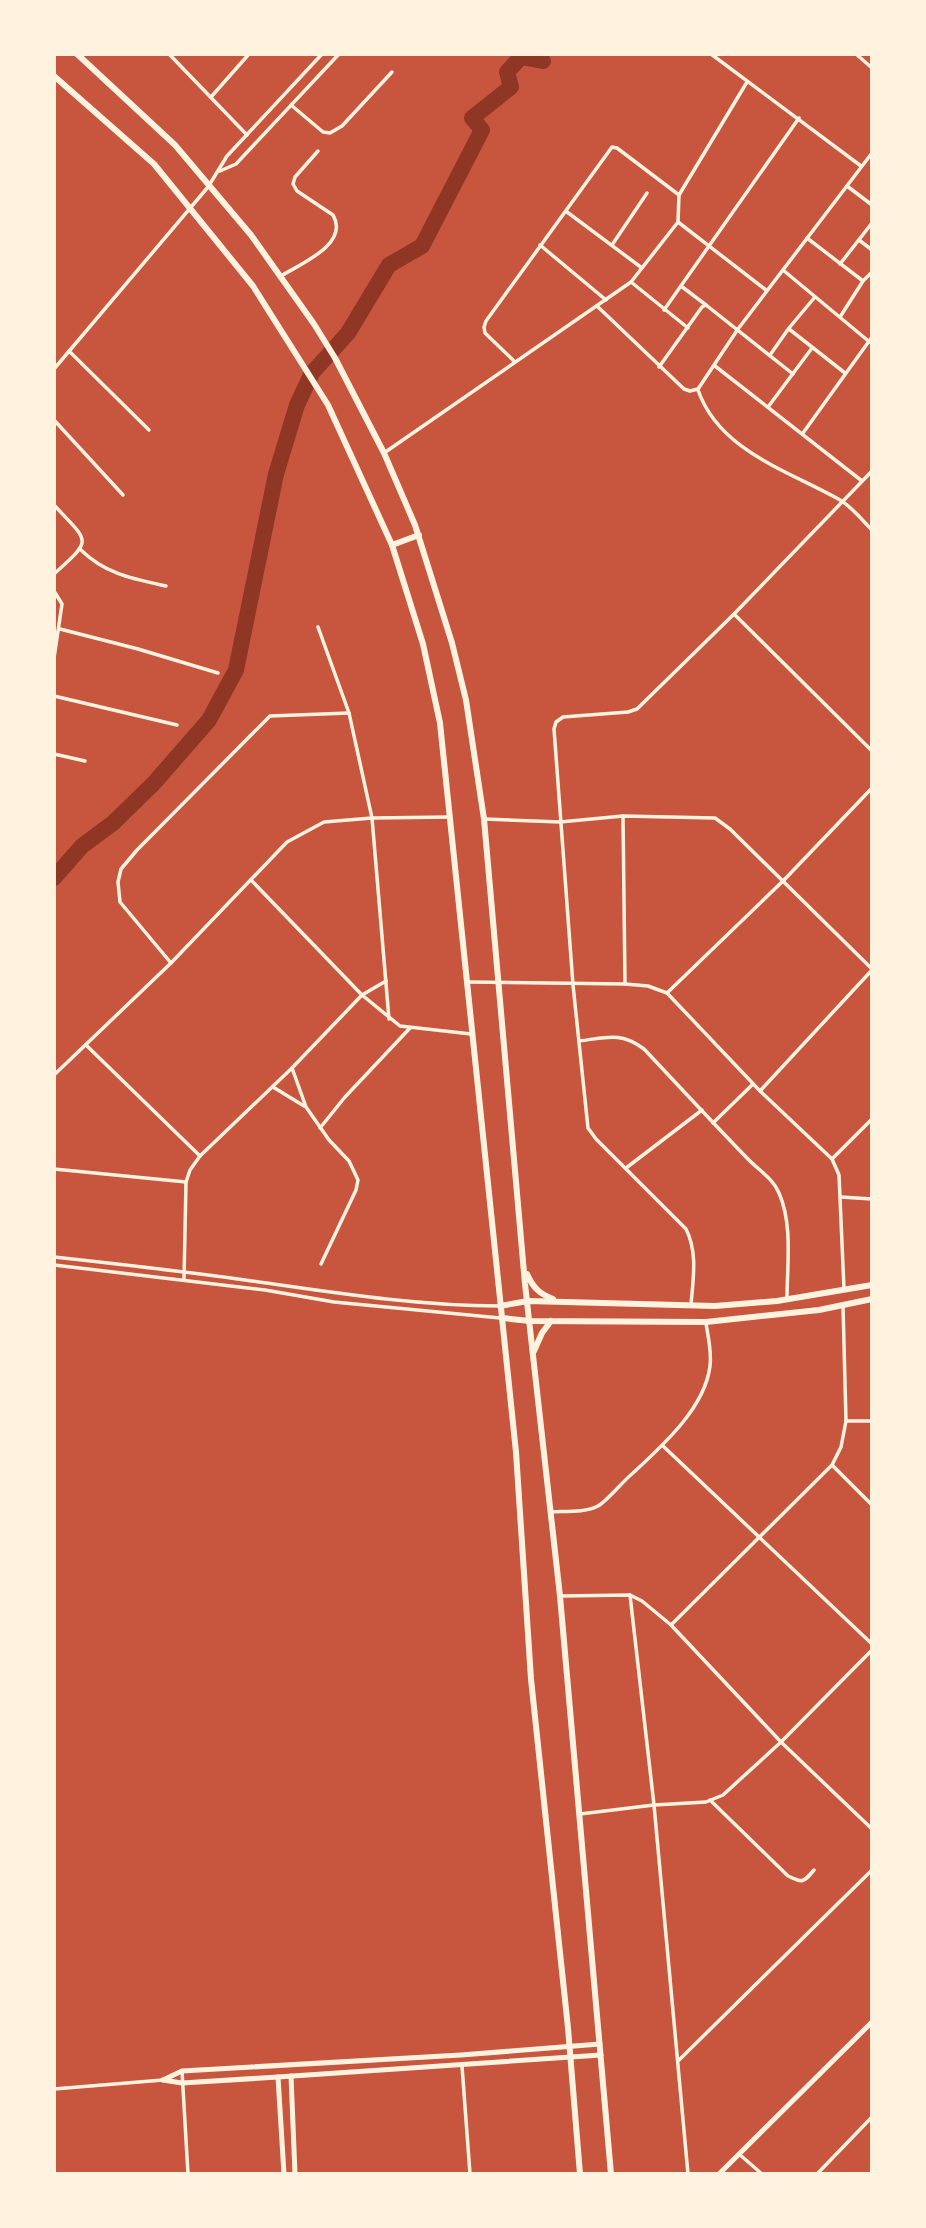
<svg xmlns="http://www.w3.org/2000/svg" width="926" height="2228" font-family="'DejaVu Sans',sans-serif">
<rect width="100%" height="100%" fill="#c8553d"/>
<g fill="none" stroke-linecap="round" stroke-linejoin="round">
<polyline stroke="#8f3625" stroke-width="16" points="54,878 82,846 113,823 154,783 209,720 236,670 276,474 297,405 312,373 348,333 389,265 422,246 482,130 472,118 511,87 507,72 521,57 543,61 538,54"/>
<g stroke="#fff3e0" stroke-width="3.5">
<polyline points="169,54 247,135"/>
<polyline points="711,54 861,166"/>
<polyline points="856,54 872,68"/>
<polyline points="211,97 249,54"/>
<polyline points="291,105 323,132 330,133 342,126 392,72"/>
<polyline points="220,171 236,164 339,54"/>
<polyline points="847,186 872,205"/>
<polyline points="567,212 642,268"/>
<polyline points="678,222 766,290"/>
<polyline points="807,238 863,281"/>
<polyline points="859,240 872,250"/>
<polyline points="540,245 606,300"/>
<polyline points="612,245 647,193"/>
<polyline points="840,264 872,223"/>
<polyline points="783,270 872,344"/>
<path d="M 281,276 C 300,264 350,244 333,215 L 297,191 L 293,184 L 295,177 L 318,151"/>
<polyline points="631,282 688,328"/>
<polyline points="681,286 706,305"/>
<polyline points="597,306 684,389 690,391 698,389"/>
<polyline points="664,310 799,118"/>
<polyline points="840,317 863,281 872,272"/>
<polyline points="789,329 845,373"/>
<polyline points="69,351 149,430"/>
<polyline points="770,355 789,328 815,297"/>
<polyline points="515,362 485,333 484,327 486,321 612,147 617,148 679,195"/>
<polyline points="715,366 862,481"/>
<polyline points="659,367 702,307 706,305 793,374"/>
<polyline points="54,369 208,187 227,156 322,54"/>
<polyline points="698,389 738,329 872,153"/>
<path d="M 698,390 C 719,451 789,471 840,500 C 852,507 862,520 872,530"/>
<polyline points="768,407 812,348"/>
<polyline points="54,420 123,495"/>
<polyline points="803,433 872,337"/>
<polyline points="384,453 631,282 678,222 679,195 747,82"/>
<path d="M 54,505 C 89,543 94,538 54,574"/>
<path d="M 81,550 C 105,574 134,579 166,586"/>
<polyline points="54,591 62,604 54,658"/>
<polyline points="734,614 872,751"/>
<polyline points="318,627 349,713 372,818 389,1019"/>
<polyline points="60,629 138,649 218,673"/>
<polyline points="54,696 177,725"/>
<polyline points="54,754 85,761"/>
<polyline points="623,816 625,984"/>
<polyline points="484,819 560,822 623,816 715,818 730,829 872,969"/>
<polyline points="251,880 362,995 400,1026 471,1034"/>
<polyline points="171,963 120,902 118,882 121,869 137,850 270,716 349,713"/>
<polyline points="468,982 625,984 648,986 667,993 760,1091 832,1159 839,1175 844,1289"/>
<polyline points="667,993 784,880 872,788"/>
<path d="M 579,1041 C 606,1038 620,1031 644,1049 C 678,1085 712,1122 747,1158 C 757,1169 773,1178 779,1193 C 793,1225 787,1265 787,1299"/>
<polyline points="86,1045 200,1156"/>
<polyline points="292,1068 306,1107 329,1140 349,1161 358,1180 356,1190 321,1264"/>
<polyline points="54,1075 171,963 287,842 324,822 372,818 450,817"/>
<polyline points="273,1087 304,1106"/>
<polyline points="760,1091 872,970"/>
<polyline points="713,1123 753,1084"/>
<polyline points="320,1128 345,1097 410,1028"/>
<polyline points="832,1159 872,1119"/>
<polyline points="626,1168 702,1110"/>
<polyline points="54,1169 186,1182"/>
<polyline points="841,1197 872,1199"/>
<path d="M 54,1257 C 118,1264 182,1271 245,1280 C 330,1292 415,1306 500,1306"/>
<polyline points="54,1265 265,1290 334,1302 500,1318"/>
<polyline points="184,1280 186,1182 190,1170 200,1156 292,1068 362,995 386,981"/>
<path d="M 691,1305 C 693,1279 698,1253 686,1229 L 596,1139 L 588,1128 L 573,985 L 554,729 L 556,722 L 563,717 L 628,712 L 637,709 L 734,614 L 872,471"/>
<polyline points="846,1421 872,1421"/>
<polyline points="663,1446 872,1644"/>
<polyline points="832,1465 872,1505"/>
<path d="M 550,1512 C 564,1511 585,1513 598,1506 C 607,1501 623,1481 633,1473 C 662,1446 705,1408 710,1366 C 712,1352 708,1337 706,1323"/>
<polyline points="560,1596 630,1595 642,1601 671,1625 781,1742 872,1829"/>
<polyline points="671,1625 832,1465 841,1447 846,1421 843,1306"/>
<path d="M 710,1800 L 788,1876 C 803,1883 803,1883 814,1870"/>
<polyline points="580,1814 654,1805 630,1595"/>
<polyline points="679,2060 872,1870"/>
<polyline points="462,2066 470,2174"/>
<polyline points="182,2071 188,2174"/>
<polyline points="54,2089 163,2080"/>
<polyline points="739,2154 762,2174"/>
<polyline points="688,2174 654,1805 706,1802 723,1795 781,1742 872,1650"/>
<polyline points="817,2174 872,2117"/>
</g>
<g stroke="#fff3e0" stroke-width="5">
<polyline points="291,2076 295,2174"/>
<polyline points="278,2077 284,2174"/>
<polyline points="163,2080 182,2071 461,2055 600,2044"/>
<polyline points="163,2080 182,2083 278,2077 601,2055"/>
<polyline points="719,2174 872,2022"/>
</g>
<g stroke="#fff3e0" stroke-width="6">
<polyline points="77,54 175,145 251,235 314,324 335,358 384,453 415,525 452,643 466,700 484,819 525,1284 560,1596 611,2174"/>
<polyline points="54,76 154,164 253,286 328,405 392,545 423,644 440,723 516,1452 531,1679 568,2028 580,2174"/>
<polyline points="392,545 419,535"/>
<path d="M 527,1274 C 533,1288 540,1294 553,1299"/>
<polyline points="500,1306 528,1301 715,1306 777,1301 872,1285"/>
<polyline points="502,1318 530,1321 706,1322 819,1310 872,1299"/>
<polyline points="534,1351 542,1333 551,1321"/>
</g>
</g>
<rect width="926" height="2228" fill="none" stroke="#fff3e0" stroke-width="112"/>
</svg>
